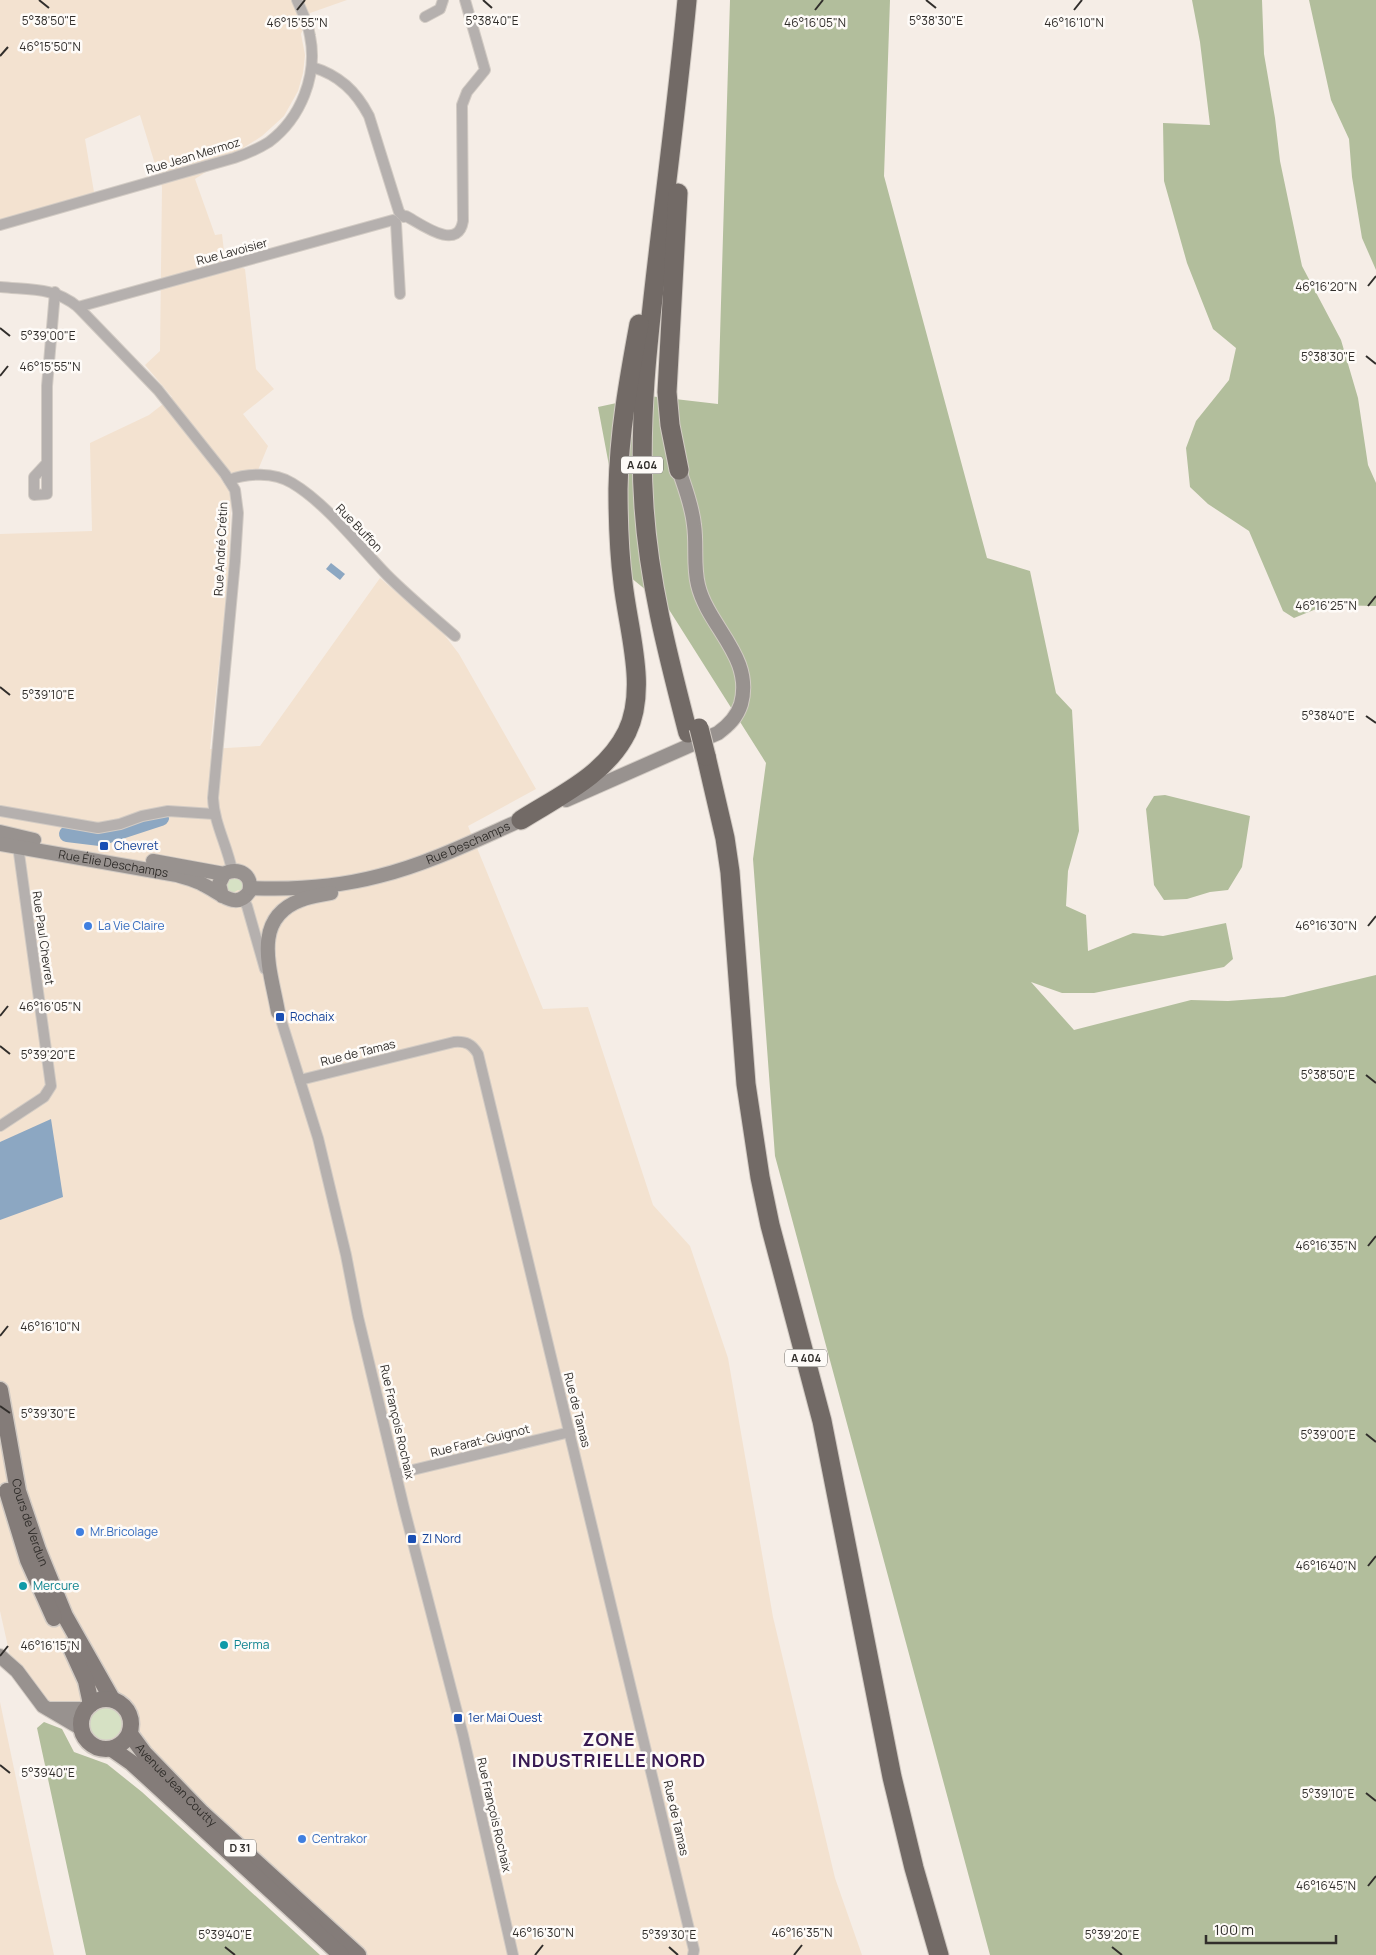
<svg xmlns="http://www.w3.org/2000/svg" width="1376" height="1955" font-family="Manrope,sans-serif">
<rect width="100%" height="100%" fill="#f5ede6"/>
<g fill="#f3e2d0">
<polygon points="0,0 347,0 310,13 301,34 305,55 303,73 298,91 284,116 262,136 195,179 215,235 222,234 225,260 245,269 256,369 274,389 243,414 268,446 258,470 239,471 231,491 229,571 210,749 260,746 380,578 443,633 459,654 536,789 468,826 543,1009 588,1007 653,1205 690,1246 728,1358 773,1617 835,1878 862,1955 329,1955 129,1772 20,1688 11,1660 0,1611 0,534 92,531 90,443 149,415 172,397 145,365 160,351 162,187 140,115 85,139 94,192 0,222"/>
<polygon points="0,1702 37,1878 54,1955 0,1955"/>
</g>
<g fill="#d6e1c4">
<polygon points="236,877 242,882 242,891 238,890 231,894 228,891 227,883 230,879"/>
<circle cx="105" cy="1723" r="17"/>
</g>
<g fill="#b2be9c">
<polygon points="730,0 890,0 884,176 987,558 1030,571 1056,693 1072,710 1079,831 1068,871 1066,906 1086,915 1088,951 1133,933 1163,936 1226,923 1233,959 1224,967 1094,993 1062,993 1031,982 1074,1030 1191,1000 1228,1001 1284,997 1376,975 1376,1955 990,1955 775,1156 753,859 766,763 668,608 630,577 598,407 649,396 718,404"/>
<polygon points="1192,0 1262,0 1264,54 1275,118 1280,161 1302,266 1341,340 1358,398 1368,465 1376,483 1376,606 1326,605 1294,618 1283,611 1249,531 1208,504 1190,487 1186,448 1196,421 1229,380 1236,348 1213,329 1187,263 1164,181 1163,123 1210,125 1200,42"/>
<polygon points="1309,0 1376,0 1376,270 1362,238 1352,177 1349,139 1331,100"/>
<polygon points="1165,795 1250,816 1242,867 1228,890 1210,892 1187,899 1164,900 1154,885 1146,809 1154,796"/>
<polygon points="44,1722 62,1729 74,1752 107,1764 142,1792 320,1955 86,1955 37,1728"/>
</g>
<g fill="#8ca7c2">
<polygon points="331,563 345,574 340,580 326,569"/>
<polygon points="51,1119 63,1197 0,1220 0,1142"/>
</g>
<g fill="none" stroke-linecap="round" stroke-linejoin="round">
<polyline stroke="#8ca7c2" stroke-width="16" points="67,834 100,838 161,818"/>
<g stroke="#d2cbc4" stroke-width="12">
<g id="street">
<polyline points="425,17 440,9 443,0"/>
<path d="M 312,67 C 339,75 356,91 369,116 L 399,212 L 404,217 L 406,216 C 421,224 458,252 463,221 L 462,105 L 467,92 L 485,70 L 465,0"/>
<polyline points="396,223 400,294"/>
<path d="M 0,225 L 234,158 C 246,154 258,149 269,142 C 301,118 318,75 310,36 C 308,23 302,12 297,0"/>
<path d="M 0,287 C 30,290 54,287 78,307 L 158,390 L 225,474 L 235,490 L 238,513 L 235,561 L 213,798 C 214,823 227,845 232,870"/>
<polyline points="78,307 393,220"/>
<polyline points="46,464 34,477 34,495 47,494 47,386 55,292"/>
<path d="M 229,480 C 247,473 274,472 292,483 C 326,503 359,546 387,575 C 408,596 432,616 455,636"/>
<polyline points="0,811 98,828 120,824 142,816 168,811 214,814"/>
<polyline points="243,899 247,906 265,969"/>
<polyline points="277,1007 318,1138 346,1255 358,1317 404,1508 463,1735 513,1955"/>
<path d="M 300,1080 L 454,1042 C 466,1041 472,1044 478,1054 L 694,1950 L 693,1955"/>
<polyline points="0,1126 44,1097 51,1086 18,846"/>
<polyline points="396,1474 570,1432"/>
</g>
</g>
<g stroke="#d2cbc4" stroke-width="16">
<g id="secondary">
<path d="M 566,800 L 718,733 C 729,725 737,717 741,704 C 754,657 708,627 698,585 C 693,565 697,545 694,525 C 692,505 685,488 679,470"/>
<polyline points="0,832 34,840"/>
<path id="s1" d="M 0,844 L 177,875 C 186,878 196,880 204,885 C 219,892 236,911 249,892 C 254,875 238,866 224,874 L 219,884 L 222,896"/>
<polyline points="153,861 224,874"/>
<path id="s2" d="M 250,888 C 294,890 337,887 379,876 C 431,863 480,838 528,817"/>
<path d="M 278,1012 C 271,971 250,919 301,900 C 310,896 322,895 331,893"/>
<polyline points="0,1656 17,1671 43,1706 82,1729"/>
<polyline points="49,1709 85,1709"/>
</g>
</g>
<g stroke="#d2cbc4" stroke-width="19">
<g id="primary">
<path id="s3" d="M 0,1390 L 18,1491 L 38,1550 L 65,1616 L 112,1699"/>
<polyline points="7,1491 28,1560 54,1618"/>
<polyline points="70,1646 86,1681 91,1704"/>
<circle cx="106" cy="1724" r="25"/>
<path id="s4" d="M 130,1734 L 144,1753 L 202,1813 L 358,1955"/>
<polyline points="112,1749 132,1763 341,1955"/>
</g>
</g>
<g stroke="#d2cbc4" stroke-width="21">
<g id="highway">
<path d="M 687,0 C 679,85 668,170 658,255 C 648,339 638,423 644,507 C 649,584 669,659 688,733"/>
<polyline points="678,193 667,392 670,425 679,470"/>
<polyline points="706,756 725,838 730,872 746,1084 760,1177 770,1225 822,1421 892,1777 914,1868 939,1955"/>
<path d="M 521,820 C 559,796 606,775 627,732 C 648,689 628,629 623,583 C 619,552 618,520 618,489 C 619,433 629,378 639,324"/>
</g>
</g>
<use href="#street" stroke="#b5b0ae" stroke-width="10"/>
<use href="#secondary" stroke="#98928f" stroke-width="14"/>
<use href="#primary" stroke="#847c79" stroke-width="16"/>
<use href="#highway" stroke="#726a66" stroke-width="19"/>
<g stroke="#d2cbc4" stroke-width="21" stroke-linecap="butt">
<polyline id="highway-bridge" points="699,728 706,756"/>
</g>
<use href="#highway-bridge" stroke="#726a66" stroke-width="19"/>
</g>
<path fill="none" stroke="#312e2b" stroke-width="2" d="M 39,0 L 49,8M 483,0 L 492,8M 926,0 L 936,8M 297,10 L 305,0M 815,10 L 823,0M 1074,10 L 1082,0M 0,56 L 8,47M 1368,286 L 1376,276M 0,328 L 10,336M 1366,356 L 1376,364M 0,376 L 8,366M 1368,606 L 1376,596M 0,687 L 10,695M 1366,716 L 1376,723M 1368,926 L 1376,916M 0,1016 L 8,1006M 0,1046 L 10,1054M 1366,1075 L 1376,1083M 1368,1246 L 1376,1236M 0,1336 L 8,1326M 0,1406 L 10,1413M 1366,1434 L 1376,1442M 1368,1566 L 1376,1556M 0,1656 L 8,1646M 0,1765 L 10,1773M 1366,1793 L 1376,1801M 1368,1886 L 1376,1876M 225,1947 L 235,1955M 669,1947 L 678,1955M 1112,1947 L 1122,1955M 535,1955 L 543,1945M 794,1955 L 802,1945"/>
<g fill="#1a4fb4" stroke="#fefbf8" stroke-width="2">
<rect x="99" y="841" width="10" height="10" rx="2.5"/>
<rect x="275" y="1012" width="10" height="10" rx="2.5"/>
<rect x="407" y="1534" width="10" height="10" rx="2.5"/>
<rect x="453" y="1713" width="10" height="10" rx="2.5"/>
</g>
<g fill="#3f7fe0" stroke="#fefbf8" stroke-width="2">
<circle cx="88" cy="926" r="5"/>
<circle cx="80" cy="1532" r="5"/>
<circle cx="302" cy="1839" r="5"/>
</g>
<g fill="#0f9aa8" stroke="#fefbf8" stroke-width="2">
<circle cx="23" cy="1586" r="5"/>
<circle cx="224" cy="1645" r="5"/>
</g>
<g text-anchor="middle" stroke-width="5" stroke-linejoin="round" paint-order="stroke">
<g fill="#fefbf8" stroke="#6e6c68" stroke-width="1">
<rect x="621" y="456.5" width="42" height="17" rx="4"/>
<rect x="785" y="1349.5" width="42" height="17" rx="4"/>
<rect x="224" y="1839.5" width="32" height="17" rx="4"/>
</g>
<g font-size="11" font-weight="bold" fill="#312e2b">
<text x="642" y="469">A 404</text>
<text x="806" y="1362">A 404</text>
<text x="240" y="1852">D 31</text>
</g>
<g font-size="12" fill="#312e2b" stroke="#fefbf8">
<text transform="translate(193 156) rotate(-17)" y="4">Rue Jean Mermoz</text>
<text transform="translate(232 252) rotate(-15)" y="4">Rue Lavoisier</text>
<text transform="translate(359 528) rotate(46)" y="4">Rue Buffon</text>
<text transform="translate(221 549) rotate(-87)" y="4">Rue André Crétin</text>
<text dy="4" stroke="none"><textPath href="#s2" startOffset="225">Rue Deschamps</textPath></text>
<text dy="4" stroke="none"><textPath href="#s1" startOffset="115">Rue Élie Deschamps</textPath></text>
<text transform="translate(43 938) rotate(82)" y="4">Rue Paul Chevret</text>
<text transform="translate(358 1053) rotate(-14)" y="4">Rue de Tamas</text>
<text transform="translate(577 1410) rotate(76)" y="4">Rue de Tamas</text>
<text transform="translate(397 1422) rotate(77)" y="4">Rue François Rochaix</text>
<text transform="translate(480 1441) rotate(-14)" y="4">Rue Farat-Guignot</text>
<text dy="4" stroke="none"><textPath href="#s3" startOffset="136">Cours de Verdun</textPath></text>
<text dy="4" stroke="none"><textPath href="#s4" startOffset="69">Avenue Jean Coutty</textPath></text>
<text transform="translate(494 1815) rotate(77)" y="4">Rue François Rochaix</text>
<text transform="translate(676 1818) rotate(77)" y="4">Rue de Tamas</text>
</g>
<g font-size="12" fill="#164399" stroke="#fefbf8" text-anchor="start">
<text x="114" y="850">Chevret</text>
<text x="290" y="1021">Rochaix</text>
<text x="422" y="1543">ZI Nord</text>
<text x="468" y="1722">1er Mai Ouest</text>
</g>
<g font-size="12" fill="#366cbe" stroke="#fefbf8" text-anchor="start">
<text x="98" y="930">La Vie Claire</text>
<text x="90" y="1536">Mr.Bricolage</text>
<text x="312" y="1843">Centrakor</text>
</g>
<g font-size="12" fill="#0d838f" stroke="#fefbf8" text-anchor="start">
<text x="33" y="1590">Mercure</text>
<text x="234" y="1649">Perma</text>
</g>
<g font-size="18" font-weight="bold" letter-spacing="1" fill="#381a53" stroke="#fefbf8">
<text x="609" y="1746">ZONE<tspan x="609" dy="21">INDUSTRIELLE NORD</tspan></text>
</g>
</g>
<g font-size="12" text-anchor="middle" fill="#312e2b" stroke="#fefbf8" stroke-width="5" stroke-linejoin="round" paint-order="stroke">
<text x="49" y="25">5°38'50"E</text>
<text x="492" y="25">5°38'40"E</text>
<text x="936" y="25">5°38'30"E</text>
<text x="297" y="27">46°15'55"N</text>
<text x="815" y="27">46°16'05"N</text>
<text x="1074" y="27">46°16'10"N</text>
<text x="50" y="51">46°15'50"N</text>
<text x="1326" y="291">46°16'20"N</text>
<text x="48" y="340">5°39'00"E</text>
<text x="1328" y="361">5°38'30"E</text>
<text x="50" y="371">46°15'55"N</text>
<text x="1326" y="610">46°16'25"N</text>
<text x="48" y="699">5°39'10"E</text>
<text x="1328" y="720">5°38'40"E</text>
<text x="1326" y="930">46°16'30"N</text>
<text x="50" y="1011">46°16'05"N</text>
<text x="48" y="1059">5°39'20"E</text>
<text x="1328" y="1079">5°38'50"E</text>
<text x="1326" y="1250">46°16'35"N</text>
<text x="50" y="1331">46°16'10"N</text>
<text x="48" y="1418">5°39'30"E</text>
<text x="1328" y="1439">5°39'00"E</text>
<text x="1326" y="1570">46°16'40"N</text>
<text x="50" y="1650">46°16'15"N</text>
<text x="48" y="1777">5°39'40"E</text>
<text x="1328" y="1798">5°39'10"E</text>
<text x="1326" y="1890">46°16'45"N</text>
<text x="543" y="1937">46°16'30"N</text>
<text x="802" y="1937">46°16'35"N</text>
<text x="225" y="1939">5°39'40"E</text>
<text x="669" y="1939">5°39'30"E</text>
<text x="1112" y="1939">5°39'20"E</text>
</g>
<path d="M1206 1935v8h130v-8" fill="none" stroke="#312e2b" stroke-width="2.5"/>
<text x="1214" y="1935" font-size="15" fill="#312e2b" stroke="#fefbf8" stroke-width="4" paint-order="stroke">100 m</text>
</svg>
